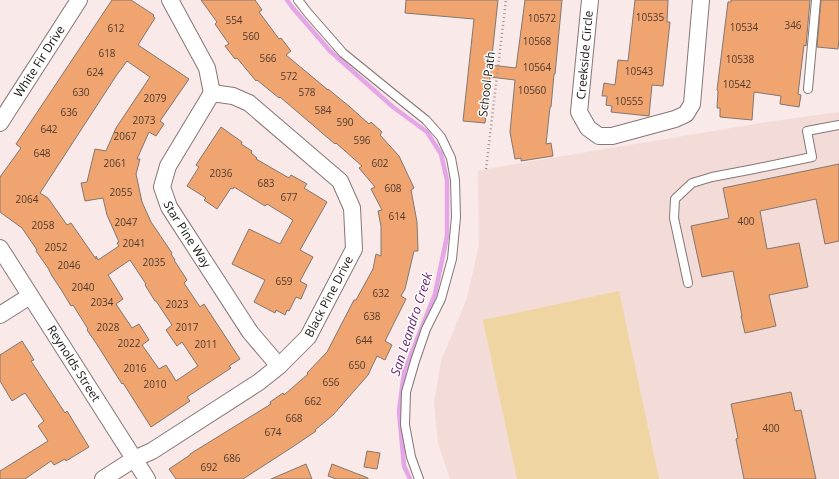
<svg xmlns="http://www.w3.org/2000/svg" width="839" height="479" font-family="'Open Sans',sans-serif">
<rect width="100%" height="100%" fill="#f9e9e8"/>
<polygon fill="#f3dbd8" points="839,112 839,479 450,479 438,443 434,403 441,361 467,298 479,245 478,171 492,168 767,122"/>
<polygon fill="#eed5a1" points="619,291 659,479 517,479 483,320"/>
<g fill="none" stroke-linecap="round" stroke-linejoin="round">
<polyline stroke="#e4a6e6" stroke-width="4.5" points="287,0 292,7 330,51 393,107 427,132 441,154 447,180 447,236 435,294 404,372 399,411 404,466 410,479"/>
</g>
<g fill="#f0a571" stroke="#817770" fill-rule="evenodd">
<path d="M 112,0 L 131,0 L 154,15 L 153,16 L 155,18 L 138,45 L 189,79 L 160,121 L 164,124 L 156,136 L 149,132 L 137,159 L 140,159 L 136,174 L 142,202 L 151,222 L 172,253 L 171,254 L 175,260 L 174,260 L 187,280 L 184,283 L 200,307 L 204,304 L 240,359 L 229,366 L 231,368 L 187,397 L 190,401 L 151,427 L 123,383 L 122,384 L 96,343 L 87,330 L 88,329 L 73,305 L 71,306 L 62,291 L 52,276 L 48,268 L 36,251 L 37,250 L 22,228 L 0,212 L 0,177 L 21,148 L 16,144 ZM 127,61 L 150,77 L 116,128 L 106,151 L 95,149 L 87,182 L 81,183 L 85,201 L 103,198 L 107,215 L 119,242 L 117,243 L 119,246 L 98,260 L 96,256 L 96,259 L 71,223 L 67,225 L 48,198 L 40,193 L 116,76 ZM 130,260 L 146,284 L 145,285 L 155,301 L 156,301 L 172,325 L 166,330 L 177,346 L 182,342 L 198,366 L 176,381 L 166,365 L 159,369 L 142,345 L 149,340 L 139,324 L 132,328 L 116,304 L 123,299 L 108,275 Z"/>
<polygon points="201,0 255,0 262,10 259,12 279,39 281,38 291,51 286,55 328,90 328,89 350,107 369,124 371,122 382,132 380,135 399,156 414,188 411,190 417,222 418,251 414,251 405,289 401,296 406,299 385,341 392,345 385,360 377,356 368,375 333,415 315,430 316,431 294,446 243,479 176,479 169,469 190,455 190,454 271,404 270,402 283,393 284,395 308,374 307,373 327,352 354,300 356,300 373,269 376,254 381,256 381,226 378,211 382,210 371,189 375,187 359,168 362,166 336,143 335,144 280,97 279,98 257,80 256,81 237,58 235,59 225,46 229,44 215,24 217,22"/>
<polygon points="406,0 498,0 491,65 516,68 525,0 562,0 555,74 554,74 551,107 550,107 546,144 551,143 553,156 521,161 521,158 515,159 510,132 515,80 490,77 485,123 463,121 474,19 405,13"/>
<polygon points="635,0 668,0 667,22 670,22 663,86 652,85 649,116 611,112 612,106 606,105 607,96 602,96 604,83 615,85 618,60 628,61"/>
<polygon points="731,0 810,0 806,46 804,45 798,94 801,95 799,107 780,104 781,96 754,92 752,120 720,117 720,108 717,108 718,91 717,90 728,2 731,2"/>
<polygon points="821,0 839,0 839,39 838,49 817,47"/>
<polygon points="221,127 242,142 241,144 252,151 251,153 257,158 256,159 289,178 291,175 307,184 304,188 327,202 300,250 313,257 300,281 307,285 301,299 296,297 289,311 287,310 285,315 276,310 275,313 254,302 265,280 232,264 249,229 280,244 293,220 267,204 265,206 234,187 233,189 231,188 217,209 204,200 206,198 187,186 199,167 196,165"/>
<polygon points="839,164 839,241 825,244 816,199 760,211 767,249 799,243 808,287 769,295 776,326 745,333 741,316 742,316 733,271 702,277 691,226 729,218 723,188"/>
<polygon points="22,341 34,360 31,361 65,413 67,411 89,447 66,461 65,459 54,465 51,461 25,479 0,479 0,471 48,441 38,426 44,421 25,393 12,401 0,381 0,355"/>
<polygon points="791,392 795,411 801,410 816,479 744,479 736,439 738,438 731,404"/>
<polygon points="367,451 380,453 377,469 364,467"/>
<polygon points="306,464 312,479 271,479"/>
<polygon points="332,464 368,478 368,479 336,479 328,476"/>
</g>
<g fill="none" stroke-linecap="round" stroke-linejoin="round">
<g stroke="#857776" stroke-width="10">
<g id="service">
<polyline points="298,0 308,13 343,53 391,92 426,120 441,137 451,158 455,180 456,217 452,259 441,299 426,329 415,361 406,392 405,425 411,457 419,479"/>
<polyline points="808,89 816,0"/>
<polyline points="688,283 674,218 675,199 692,183 712,177 754,169 812,157 807,131 839,125"/>
</g>
</g>
<g stroke="#857776" stroke-width="18">
<g id="minor">
<polyline points="170,0 207,68 212,93"/>
<polyline points="590,0 579,112 588,128 599,136 612,136 675,119 686,114 692,104 701,0"/>
<path id="s1" d="M 212,93 L 168,166 L 162,187 L 169,207 L 250,332 L 279,366"/>
<path id="s2" d="M 0,123 L 79,0"/>
<path id="s3" d="M 0,248 L 147,479"/>
<polyline points="0,315 30,296"/>
<path id="s4" d="M 103,479 L 134,459 L 152,451 L 259,382 L 279,366 L 308,337 L 354,249 L 352,208 L 340,181 L 249,103 L 233,96 L 212,93"/>
</g>
</g>
<polyline stroke="#9e9392" stroke-width="2.5" stroke-dasharray="1 3" stroke-linecap="butt" points="486,169 506,0"/>
<use href="#service" stroke="#fff" stroke-width="8"/>
<use href="#minor" stroke="#fff" stroke-width="16"/>
</g>
<g text-anchor="middle" stroke-width="3" stroke-linejoin="round" paint-order="stroke">
<g font-size="10" fill="#503a2c">
<text x="650" y="21">10535</text>
<text x="542" y="22">10572</text>
<text x="234" y="24">554</text>
<text x="793" y="29">346</text>
<text x="744" y="31">10534</text>
<text x="116" y="32">612</text>
<text x="251" y="40">560</text>
<text x="537" y="45">10568</text>
<text x="107" y="57">618</text>
<text x="268" y="62">566</text>
<text x="740" y="63">10538</text>
<text x="537" y="71">10564</text>
<text x="639" y="75">10543</text>
<text x="95" y="76">624</text>
<text x="289" y="80">572</text>
<text x="737" y="88">10542</text>
<text x="532" y="94">10560</text>
<text x="81" y="96">630</text>
<text x="307" y="96">578</text>
<text x="155" y="102">2079</text>
<text x="629" y="105">10555</text>
<text x="323" y="114">584</text>
<text x="69" y="116">636</text>
<text x="144" y="124">2073</text>
<text x="345" y="126">590</text>
<text x="49" y="133">642</text>
<text x="125" y="140">2067</text>
<text x="362" y="144">596</text>
<text x="42" y="157">648</text>
<text x="115" y="167">2061</text>
<text x="380" y="167">602</text>
<text x="221" y="177">2036</text>
<text x="266" y="187">683</text>
<text x="393" y="192">608</text>
<text x="121" y="196">2055</text>
<text x="289" y="201">677</text>
<text x="27" y="203">2064</text>
<text x="397" y="220">614</text>
<text x="746" y="225">400</text>
<text x="126" y="226">2047</text>
<text x="43" y="229">2058</text>
<text x="134" y="247">2041</text>
<text x="56" y="251">2052</text>
<text x="154" y="266">2035</text>
<text x="69" y="269">2046</text>
<text x="284" y="285">659</text>
<text x="83" y="291">2040</text>
<text x="381" y="297">632</text>
<text x="102" y="306">2034</text>
<text x="177" y="308">2023</text>
<text x="372" y="320">638</text>
<text x="108" y="331">2028</text>
<text x="187" y="331">2017</text>
<text x="364" y="344">644</text>
<text x="129" y="347">2022</text>
<text x="206" y="348">2011</text>
<text x="357" y="369">650</text>
<text x="135" y="372">2016</text>
<text x="331" y="386">656</text>
<text x="155" y="388">2010</text>
<text x="313" y="405">662</text>
<text x="294" y="422">668</text>
<text x="771" y="432">400</text>
<text x="273" y="436">674</text>
<text x="232" y="462">686</text>
<text x="209" y="471">692</text>
</g>
<g font-size="12" fill="#1b1615" stroke="#fff">
<text transform="translate(585 55) rotate(-85)" y="4">Creekside Circle</text>
<text dy="4" stroke="none"><textPath href="#s2" startOffset="73">White Fir Drive</textPath></text>
<text transform="translate(487 84) rotate(-83)" y="4">School Path</text>
<text dy="4" stroke="none"><textPath href="#s1" startOffset="161">Star Pine Way</textPath></text>
<text dy="4" stroke="none"><textPath href="#s4" startOffset="296">Black Pine Drive</textPath></text>
<text dy="4" stroke="none"><textPath href="#s3" startOffset="137">Reynolds Street</textPath></text>
</g>
<g font-size="13" font-style="italic" fill="#681f6c" stroke="#fff">
<text transform="translate(411 324) rotate(-72)" y="5">San Leandro Creek</text>
</g>
</g>
</svg>
